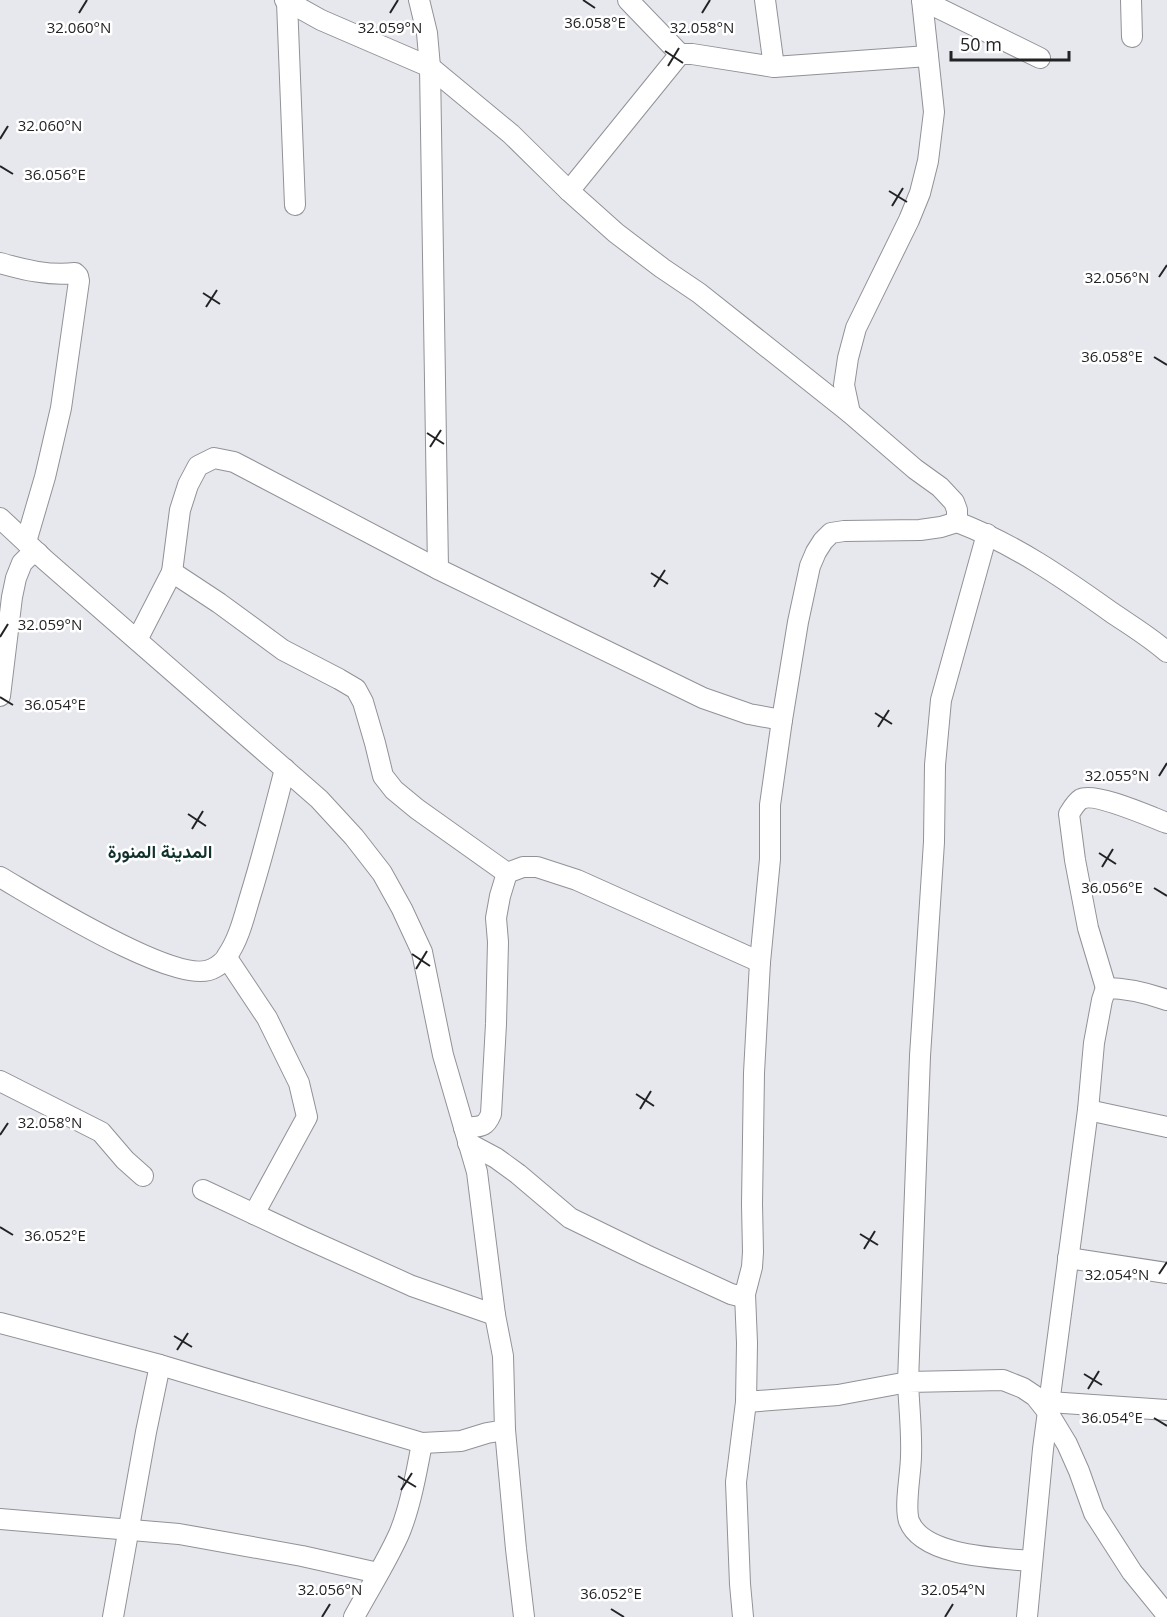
<svg xmlns="http://www.w3.org/2000/svg" width="1167" height="1617" font-family="'Open Sans',Vazirmatn,sans-serif">
<rect width="100%" height="100%" fill="#e6e8ed"/>
<g fill="none" stroke-linecap="round" stroke-linejoin="round">
<g stroke="#919297" stroke-width="22">
<g id="minor">
<polyline points="285,0 321,20 430,67 511,134 569,191 616,233 662,268 699,293 850,413"/>
<polyline points="419,0 427,33 430,67 438,569"/>
<polyline points="628,0 680,54"/>
<path d="M 922,0 L 934,112 L 928,161 L 920,193 L 909,220 L 856,328 L 848,358 L 844,385 L 850,413 L 915,469 L 940,487 L 954,502 L 957,510 L 957,522 C 1014,544 1062,577 1111,612 C 1130,625 1150,637 1167,652"/>
<polyline points="922,0 1040,58"/>
<polyline points="1131,0 1132,37"/>
<polyline points="287,2 295,205"/>
<polyline points="774,67 928,56"/>
<polyline points="569,191 680,54 692,54 774,67 765,0"/>
<path d="M 0,263 C 25,270 49,276 75,273 L 78,276 L 79,281 L 61,408 L 45,477 L 26,542"/>
<polyline points="0,518 45,560 319,799 354,837 382,873 402,909 422,952 443,1055 477,1172 495,1315 503,1356 505,1430 487,1433 461,1441 422,1443 160,1365 0,1323"/>
<polyline points="957,522 941,527 920,530 844,531 831,533 823,541 816,552 810,566 798,622 782,720 770,805 770,859 760,962 754,1073 752,1204 753,1252 752,1267 745,1294 747,1343 746,1402 838,1395 908,1382 920,1056 934,842 935,765 941,700 987,534"/>
<polyline points="172,572 180,510 188,485 198,466 214,458 234,462 438,569 703,698 749,714 782,720"/>
<polyline points="137,640 172,572 219,603 283,650 339,679 356,689 363,702 375,743 383,776 394,790 417,809 507,873"/>
<polyline points="0,696 12,597 16,578 22,563 29,556 38,553"/>
<path d="M 0,877 C 35,897 180,989 214,968 C 218,966 225,961 227,956 C 239,939 244,917 250,897 C 263,855 274,812 285,769"/>
<polyline points="227,958 267,1018 299,1083 307,1117 254,1214"/>
<path d="M 1106,988 L 1088,928 L 1075,860 L 1069,814 C 1072,809 1076,802 1081,799 C 1095,792 1151,817 1167,823"/>
<polyline points="0,1081 101,1132 125,1160 143,1176"/>
<polyline points="1088,1110 1167,1127"/>
<path d="M 464,1128 C 479,1126 485,1129 491,1114 L 496,1024 L 498,942 L 496,918 L 500,896 L 507,873 L 523,867 L 537,867 L 577,880 L 760,962"/>
<polyline points="468,1143 496,1158 518,1174 570,1218 646,1255 731,1294 739,1296 745,1294"/>
<polyline points="203,1190 303,1237 412,1286 495,1315"/>
<polyline points="1068,1258 1167,1273"/>
<polyline points="1049,1402 1167,1410"/>
<polyline points="505,1430 516,1549 524,1617"/>
<polyline points="0,1519 179,1534 302,1556 378,1573"/>
<path d="M 1031,1561 C 999,1558 923,1557 909,1521 C 904,1506 911,1473 911,1456 C 912,1432 909,1407 908,1382 L 1003,1380 L 1023,1388 L 1035,1396 L 1047,1411 L 1067,1444 L 1079,1471 L 1094,1513 L 1132,1572 L 1167,1615"/>
<polyline points="113,1617 146,1432 160,1365"/>
<path d="M 354,1617 C 369,1589 386,1563 399,1534 C 410,1508 417,1470 422,1443"/>
<polyline points="743,1617 740,1584 736,1482 746,1402"/>
<path d="M 1027,1617 L 1043,1449 L 1088,1110 L 1094,1043 L 1102,1000 L 1106,988 C 1127,988 1147,993 1167,1000"/>
</g>
</g>
<use href="#minor" stroke="#fff" stroke-width="20"/>
</g>
<path fill="none" stroke="#232325" stroke-width="2" d="M 583,0 L 595,8M 79,13 L 87,0M 390,13 L 398,0M 702,13 L 710,0M 665,51 L 683,63M 668,66 L 679,48M 0,139 L 8,126M 0,166 L 13,174M 889,191 L 907,202M 892,206 L 903,188M 1159,277 L 1167,265M 203,293 L 220,304M 206,307 L 217,290M 1154,357 L 1167,365M 427,433 L 444,444M 430,447 L 441,430M 651,573 L 668,584M 654,587 L 665,570M 0,637 L 8,624M 0,697 L 13,705M 875,713 L 892,724M 878,727 L 889,710M 1159,776 L 1167,763M 188,814 L 206,826M 192,829 L 203,811M 1099,853 L 1116,864M 1102,867 L 1113,849M 1154,888 L 1167,896M 412,954 L 430,966M 416,969 L 427,951M 636,1094 L 654,1106M 640,1109 L 651,1091M 0,1135 L 8,1123M 0,1227 L 13,1235M 860,1234 L 878,1245M 864,1249 L 875,1231M 1159,1274 L 1167,1262M 174,1336 L 192,1347M 177,1350 L 188,1333M 1084,1374 L 1102,1385M 1088,1389 L 1099,1371M 1154,1418 L 1167,1426M 398,1476 L 416,1487M 401,1490 L 412,1473M 611,1609 L 624,1617M 322,1617 L 330,1604M 945,1617 L 953,1604"/>
<g text-anchor="middle" stroke-width="5" stroke-linejoin="round" paint-order="stroke">
<g font-size="18" font-weight="bold" fill="#10312c" stroke="#fff">
<text x="160" y="858">المدينة المنورة</text>
</g>
</g>
<g font-size="15" text-anchor="middle" fill="#232325" stroke="#fff" stroke-width="5" stroke-linejoin="round" paint-order="stroke">
<text x="595" y="28">36.058°E</text>
<text x="79" y="33">32.060°N</text>
<text x="390" y="33">32.059°N</text>
<text x="702" y="33">32.058°N</text>
<text x="50" y="131">32.060°N</text>
<text x="55" y="180">36.056°E</text>
<text x="1117" y="283">32.056°N</text>
<text x="1112" y="362">36.058°E</text>
<text x="50" y="630">32.059°N</text>
<text x="55" y="710">36.054°E</text>
<text x="1117" y="781">32.055°N</text>
<text x="1112" y="893">36.056°E</text>
<text x="50" y="1128">32.058°N</text>
<text x="55" y="1241">36.052°E</text>
<text x="1117" y="1280">32.054°N</text>
<text x="1112" y="1423">36.054°E</text>
<text x="330" y="1595">32.056°N</text>
<text x="953" y="1595">32.054°N</text>
<text x="611" y="1599">36.052°E</text>
</g>
<path d="M951 51v9h118v-9" fill="none" stroke="#232325" stroke-width="3"/>
<text x="960" y="51" font-size="18" fill="#232325" stroke="#ffffff" stroke-width="4.5" paint-order="stroke">50 m</text>
</svg>
